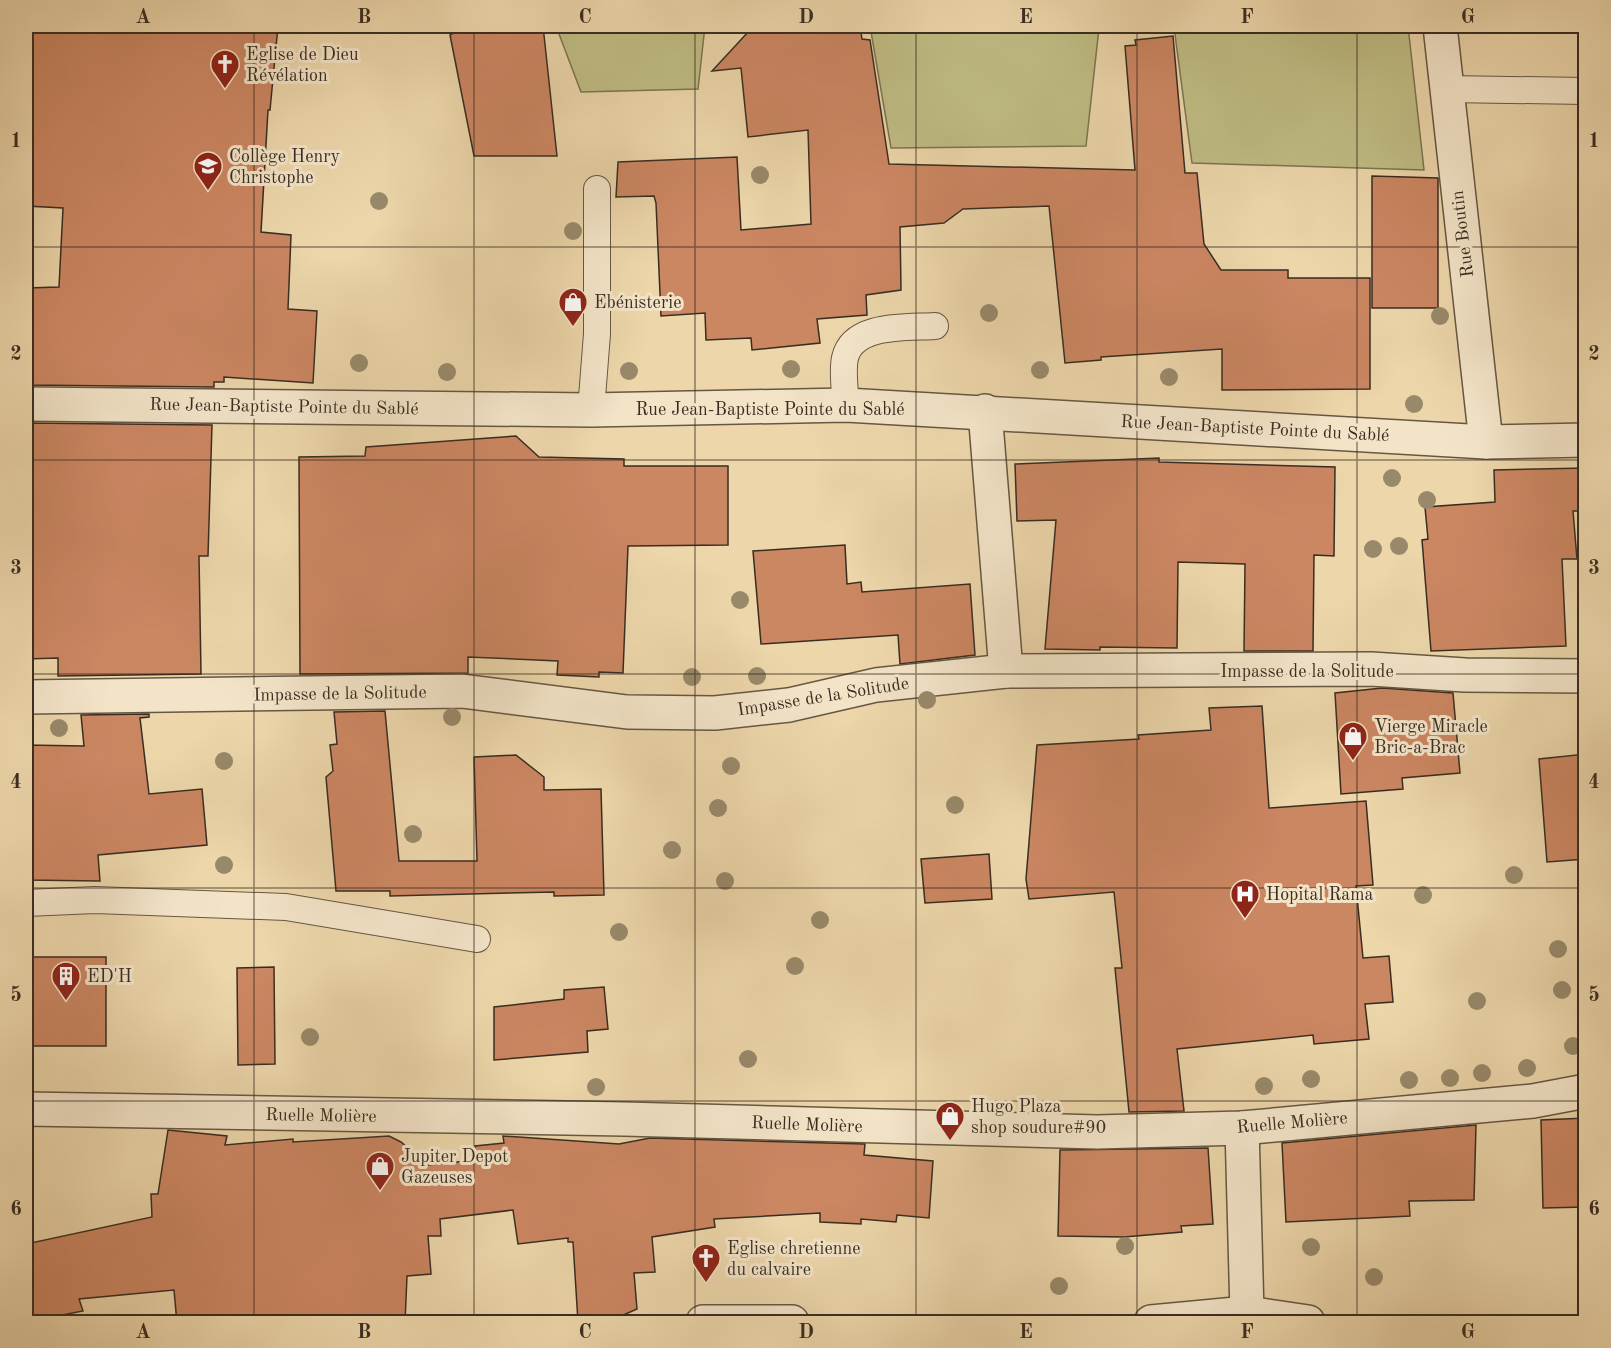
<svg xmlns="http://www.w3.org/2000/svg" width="1611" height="1348" font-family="'Old Standard TT',serif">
<rect width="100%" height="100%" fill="#ecd6aa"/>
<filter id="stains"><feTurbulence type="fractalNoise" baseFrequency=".00333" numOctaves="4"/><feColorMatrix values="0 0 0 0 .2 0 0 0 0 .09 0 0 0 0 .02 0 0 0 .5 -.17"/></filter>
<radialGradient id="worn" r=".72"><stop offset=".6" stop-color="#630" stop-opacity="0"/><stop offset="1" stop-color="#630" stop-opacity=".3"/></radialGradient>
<g fill="#bfbc83" stroke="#7c7452" stroke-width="1.5">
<polygon points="556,26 705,26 698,89 581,92"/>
<polygon points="870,26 1408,26 1424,170 1192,163 1174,27 1099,28 1086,146 891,148"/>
</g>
<g fill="#cb8662" stroke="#392d21" stroke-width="1.5">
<polygon points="26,26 278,26 270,110 268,110 261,232 291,235 288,309 317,311 313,383 224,377 224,382 214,382 214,387 26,385 26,288 59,287 63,208 26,206"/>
<polygon points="465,26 543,26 557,156 474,156 450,35"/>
<polygon points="776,26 860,26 862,39 870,40 889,164 1135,170 1125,46 1136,45 1135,40 1173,36 1185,173 1197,173 1204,244 1221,270 1288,270 1288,278 1370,278 1370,389 1222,390 1222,349 1101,357 1101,360 1065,363 1049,206 963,209 944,223 900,227 901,290 866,295 867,315 817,319 820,343 752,350 751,338 706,340 705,313 661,316 656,203 654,196 616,197 618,162 737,157 741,230 811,224 808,130 748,137 741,68 712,71 750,30"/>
<polygon points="1372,176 1438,178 1438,308 1372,308"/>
<polygon points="26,423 212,425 208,556 199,556 201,674 58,676 58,658 26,659"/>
<polygon points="516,436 539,457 624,459 624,466 728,466 728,545 628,546 623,673 599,672 599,677 557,675 558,661 468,657 468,673 300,674 299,457 365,456 366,447"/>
<polygon points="1159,458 1159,462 1335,467 1334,556 1314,555 1313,651 1244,651 1245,564 1178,562 1177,648 1100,647 1100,650 1045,649 1056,520 1017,521 1015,464"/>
<polygon points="1586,468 1586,511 1573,511 1577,559 1562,559 1566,646 1431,651 1422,540 1428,539 1425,507 1495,502 1494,470"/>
<polygon points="845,545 847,584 861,582 862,592 970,584 975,655 900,664 898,635 761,644 753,551"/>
<polygon points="1382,688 1453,693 1460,773 1402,778 1403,789 1341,794 1335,693"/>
<polygon points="1262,706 1269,808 1366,801 1373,885 1356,886 1363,958 1389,956 1393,1002 1365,1004 1369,1039 1314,1044 1313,1035 1177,1049 1184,1111 1129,1112 1115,968 1122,968 1114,892 1029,899 1026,879 1037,745 1139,739 1138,735 1211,730 1209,708"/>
<polygon points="385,711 399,861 477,861 474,757 516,755 544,777 544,790 601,789 604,895 554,896 554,892 390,896 390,891 336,891 326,777 333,771 330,745 337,744 334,712"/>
<polygon points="149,714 149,717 140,718 149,794 202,789 207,845 98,855 100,881 26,880 26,745 84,746 81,715"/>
<polygon points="1586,754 1586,859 1547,862 1539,759"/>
<polygon points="989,854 992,899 925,903 921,859"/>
<rect x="26" y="957" width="80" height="89"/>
<polygon points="274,967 275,1064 238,1065 237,968"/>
<polygon points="604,987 608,1029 587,1031 588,1052 494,1060 494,1007 564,999 564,990"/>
<polygon points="1586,1118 1586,1207 1543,1208 1541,1120"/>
<polygon points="1476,1125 1474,1200 1409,1201 1410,1216 1286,1222 1282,1143"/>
<polygon points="168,1130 227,1136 225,1145 293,1139 293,1142 389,1136 401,1142 427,1165 476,1160 475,1146 504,1143 503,1136 619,1144 650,1138 865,1144 864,1155 933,1161 929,1218 897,1215 896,1222 861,1219 861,1224 820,1222 820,1213 714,1219 715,1227 652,1237 655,1272 634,1273 637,1309 612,1320 578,1322 573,1242 568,1242 568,1238 518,1244 513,1210 440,1219 441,1236 428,1236 431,1274 407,1276 405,1323 177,1323 174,1290 79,1299 83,1311 26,1322 26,1244 152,1217 151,1194 158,1194"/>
<polygon points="1208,1148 1213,1224 1181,1226 1182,1232 1124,1237 1058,1236 1060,1150"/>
</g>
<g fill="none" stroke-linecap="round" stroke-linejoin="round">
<g stroke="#665743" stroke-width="28">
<g id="lane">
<polyline points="1446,89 1586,91"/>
<path d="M 846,405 C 845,390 842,372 845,358 C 853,323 908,328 935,326"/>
<polyline points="591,410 597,334 597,189"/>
<polyline points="26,903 95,900 286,907 477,939"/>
</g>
</g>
<g stroke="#665743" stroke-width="36">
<g id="street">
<polyline points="1440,26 1486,442"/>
<polyline points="26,404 591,410 846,405 1486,442 1586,440"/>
<polyline points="985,411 1006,671"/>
<polyline points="26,697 462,691 627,712 715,713 789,705 876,685 1006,671 1371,669 1465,675 1586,676"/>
<polyline points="26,1109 624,1119 1097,1132 1242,1128 1533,1101 1586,1091"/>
<polyline points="1242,1128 1247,1313 1308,1322"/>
<polyline points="703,1322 792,1322"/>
<polyline points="1151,1322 1247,1313"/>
</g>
</g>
<use href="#lane" stroke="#f3e4c8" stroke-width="26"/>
<use href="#street" stroke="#f3e4c8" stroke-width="33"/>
</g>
<g fill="#98896a">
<circle cx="760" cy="175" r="9"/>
<circle cx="379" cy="201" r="9"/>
<circle cx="573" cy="231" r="9"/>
<circle cx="989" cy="313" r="9"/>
<circle cx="1440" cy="316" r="9"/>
<circle cx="359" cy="363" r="9"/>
<circle cx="791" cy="369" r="9"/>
<circle cx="1040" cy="370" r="9"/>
<circle cx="629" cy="371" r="9"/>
<circle cx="447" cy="372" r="9"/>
<circle cx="1169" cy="377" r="9"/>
<circle cx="1414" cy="404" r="9"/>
<circle cx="1392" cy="478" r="9"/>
<circle cx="1427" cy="500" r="9"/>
<circle cx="1399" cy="546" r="9"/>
<circle cx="1373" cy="549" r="9"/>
<circle cx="740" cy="600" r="9"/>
<circle cx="757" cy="676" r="9"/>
<circle cx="692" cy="677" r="9"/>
<circle cx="927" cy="700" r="9"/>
<circle cx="452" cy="717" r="9"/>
<circle cx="59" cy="728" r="9"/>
<circle cx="224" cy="761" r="9"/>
<circle cx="731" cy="766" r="9"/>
<circle cx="955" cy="805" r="9"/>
<circle cx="718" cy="808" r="9"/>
<circle cx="413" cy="834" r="9"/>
<circle cx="672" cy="850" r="9"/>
<circle cx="224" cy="865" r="9"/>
<circle cx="1514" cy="875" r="9"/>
<circle cx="725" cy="881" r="9"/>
<circle cx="1423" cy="895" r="9"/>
<circle cx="820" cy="920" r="9"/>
<circle cx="619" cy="932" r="9"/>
<circle cx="1558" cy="949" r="9"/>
<circle cx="795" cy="966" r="9"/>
<circle cx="1562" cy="990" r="9"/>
<circle cx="1477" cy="1001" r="9"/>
<circle cx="310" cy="1037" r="9"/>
<circle cx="1573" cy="1046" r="9"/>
<circle cx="748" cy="1059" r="9"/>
<circle cx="1527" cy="1068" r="9"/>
<circle cx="1482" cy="1073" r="9"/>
<circle cx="1450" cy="1078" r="9"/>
<circle cx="1311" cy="1079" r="9"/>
<circle cx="1409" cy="1080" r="9"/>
<circle cx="1264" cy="1086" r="9"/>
<circle cx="596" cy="1087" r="9"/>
<circle cx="1125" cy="1246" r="9"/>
<circle cx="1311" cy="1247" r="9"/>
<circle cx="1374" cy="1277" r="9"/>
<circle cx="1059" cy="1286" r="9"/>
</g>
<path fill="none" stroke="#392d21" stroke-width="1.5" stroke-opacity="0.55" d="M 254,26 L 254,1322M 474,26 L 474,1322M 695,26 L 695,1322M 916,26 L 916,1322M 1137,26 L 1137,1322M 1357,26 L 1357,1322M 26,247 L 1586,247M 26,460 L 1586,460M 26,674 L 1586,674M 26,888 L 1586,888M 26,1101 L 1586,1101"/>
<defs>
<g id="church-pin" transform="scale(1.5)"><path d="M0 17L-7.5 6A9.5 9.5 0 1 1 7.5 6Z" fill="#8f2418" stroke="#f3e4c8"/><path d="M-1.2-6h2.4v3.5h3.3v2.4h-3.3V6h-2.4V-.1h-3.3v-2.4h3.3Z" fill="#fff"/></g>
<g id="school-pin" transform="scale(1.5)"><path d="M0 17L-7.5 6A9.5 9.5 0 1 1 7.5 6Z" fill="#8f2418" stroke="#f3e4c8"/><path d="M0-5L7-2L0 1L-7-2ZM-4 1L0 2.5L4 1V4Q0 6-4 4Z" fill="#fff"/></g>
<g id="shop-pin" transform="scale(1.5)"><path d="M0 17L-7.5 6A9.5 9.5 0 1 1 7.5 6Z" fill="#8f2418" stroke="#f3e4c8"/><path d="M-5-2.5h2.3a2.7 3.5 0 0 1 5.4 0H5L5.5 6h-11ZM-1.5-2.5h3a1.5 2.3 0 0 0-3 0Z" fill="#fff"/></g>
<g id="hospital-pin" transform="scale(1.5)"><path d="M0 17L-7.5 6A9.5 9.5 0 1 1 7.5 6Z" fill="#8f2418" stroke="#f3e4c8"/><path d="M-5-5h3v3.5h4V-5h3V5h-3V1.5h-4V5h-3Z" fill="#fff"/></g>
<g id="building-pin" transform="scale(1.5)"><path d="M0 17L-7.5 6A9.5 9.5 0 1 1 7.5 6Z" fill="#8f2418" stroke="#f3e4c8"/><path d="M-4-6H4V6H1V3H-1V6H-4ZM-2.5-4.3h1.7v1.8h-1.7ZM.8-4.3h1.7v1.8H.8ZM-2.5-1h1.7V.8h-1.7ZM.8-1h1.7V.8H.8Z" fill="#fff"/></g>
</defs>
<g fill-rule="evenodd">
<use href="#church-pin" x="225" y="64"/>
<use href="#school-pin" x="208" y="166"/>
<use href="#shop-pin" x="573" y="302"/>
<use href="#shop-pin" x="1353" y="736"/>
<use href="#hospital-pin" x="1245" y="894"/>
<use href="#building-pin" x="66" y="976"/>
<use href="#shop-pin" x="950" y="1116"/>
<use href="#shop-pin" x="380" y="1166"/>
<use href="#church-pin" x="706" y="1258"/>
</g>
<g text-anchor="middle" stroke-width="6" stroke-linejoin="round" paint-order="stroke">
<g font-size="18" fill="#392d21" stroke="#f3e4c8" text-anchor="start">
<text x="246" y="60">Eglise de Dieu<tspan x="246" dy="21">Révélation</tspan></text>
<text x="229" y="162">Collège Henry<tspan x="229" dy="21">Christophe</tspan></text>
<text x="594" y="308">Ebénisterie</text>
<text x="1374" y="732">Vierge Miracle<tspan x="1374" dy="21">Bric-a-Brac</tspan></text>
<text x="1266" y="900">Hopital Rama</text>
<text x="87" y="982">ED'H</text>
<text x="971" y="1112">Hugo Plaza<tspan x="971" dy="21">shop soudure#90</tspan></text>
<text x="401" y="1162">Jupiter Depot<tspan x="401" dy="21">Gazeuses</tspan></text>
<text x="727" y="1254">Eglise chretienne<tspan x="727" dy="21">du calvaire</tspan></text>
</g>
<g font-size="18" fill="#392d21" stroke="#f3e4c8">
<text transform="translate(1462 234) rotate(-97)" y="6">Rue Boutin</text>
<text transform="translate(284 406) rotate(1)" y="6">Rue Jean-Baptiste Pointe du Sablé</text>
<text x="770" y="415">Rue Jean-Baptiste Pointe du Sablé</text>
<text transform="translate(1255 428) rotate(3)" y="6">Rue Jean-Baptiste Pointe du Sablé</text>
<text x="1307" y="677">Impasse de la Solitude</text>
<text transform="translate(340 693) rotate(-1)" y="6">Impasse de la Solitude</text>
<text transform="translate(823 696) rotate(-9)" y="6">Impasse de la Solitude</text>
<text transform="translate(321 1115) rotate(1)" y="6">Ruelle Molière</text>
<text transform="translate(1292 1122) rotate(-5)" y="6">Ruelle Molière</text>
<text transform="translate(807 1124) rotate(2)" y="6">Ruelle Molière</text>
</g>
</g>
<rect width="1611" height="1348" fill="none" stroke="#ecd6aa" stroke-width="66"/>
<rect x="33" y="33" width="1545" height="1282" fill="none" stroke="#392d21" stroke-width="2"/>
<g font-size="20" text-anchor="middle" font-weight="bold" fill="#392d21">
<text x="143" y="23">A</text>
<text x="364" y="23">B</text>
<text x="585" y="23">C</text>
<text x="806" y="23">D</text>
<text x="1026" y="23">E</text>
<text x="1247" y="23">F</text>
<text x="1468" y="23">G</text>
<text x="16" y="147">1</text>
<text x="1594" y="147">1</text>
<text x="16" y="360">2</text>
<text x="1594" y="360">2</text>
<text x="16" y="574">3</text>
<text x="1594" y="574">3</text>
<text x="16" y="788">4</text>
<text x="1594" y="788">4</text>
<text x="16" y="1001">5</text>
<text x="1594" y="1001">5</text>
<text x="16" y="1215">6</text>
<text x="1594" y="1215">6</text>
<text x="143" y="1338">A</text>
<text x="364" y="1338">B</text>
<text x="585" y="1338">C</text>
<text x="806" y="1338">D</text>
<text x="1026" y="1338">E</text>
<text x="1247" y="1338">F</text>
<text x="1468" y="1338">G</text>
</g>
<rect width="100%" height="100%" filter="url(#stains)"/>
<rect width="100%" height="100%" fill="url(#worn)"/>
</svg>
